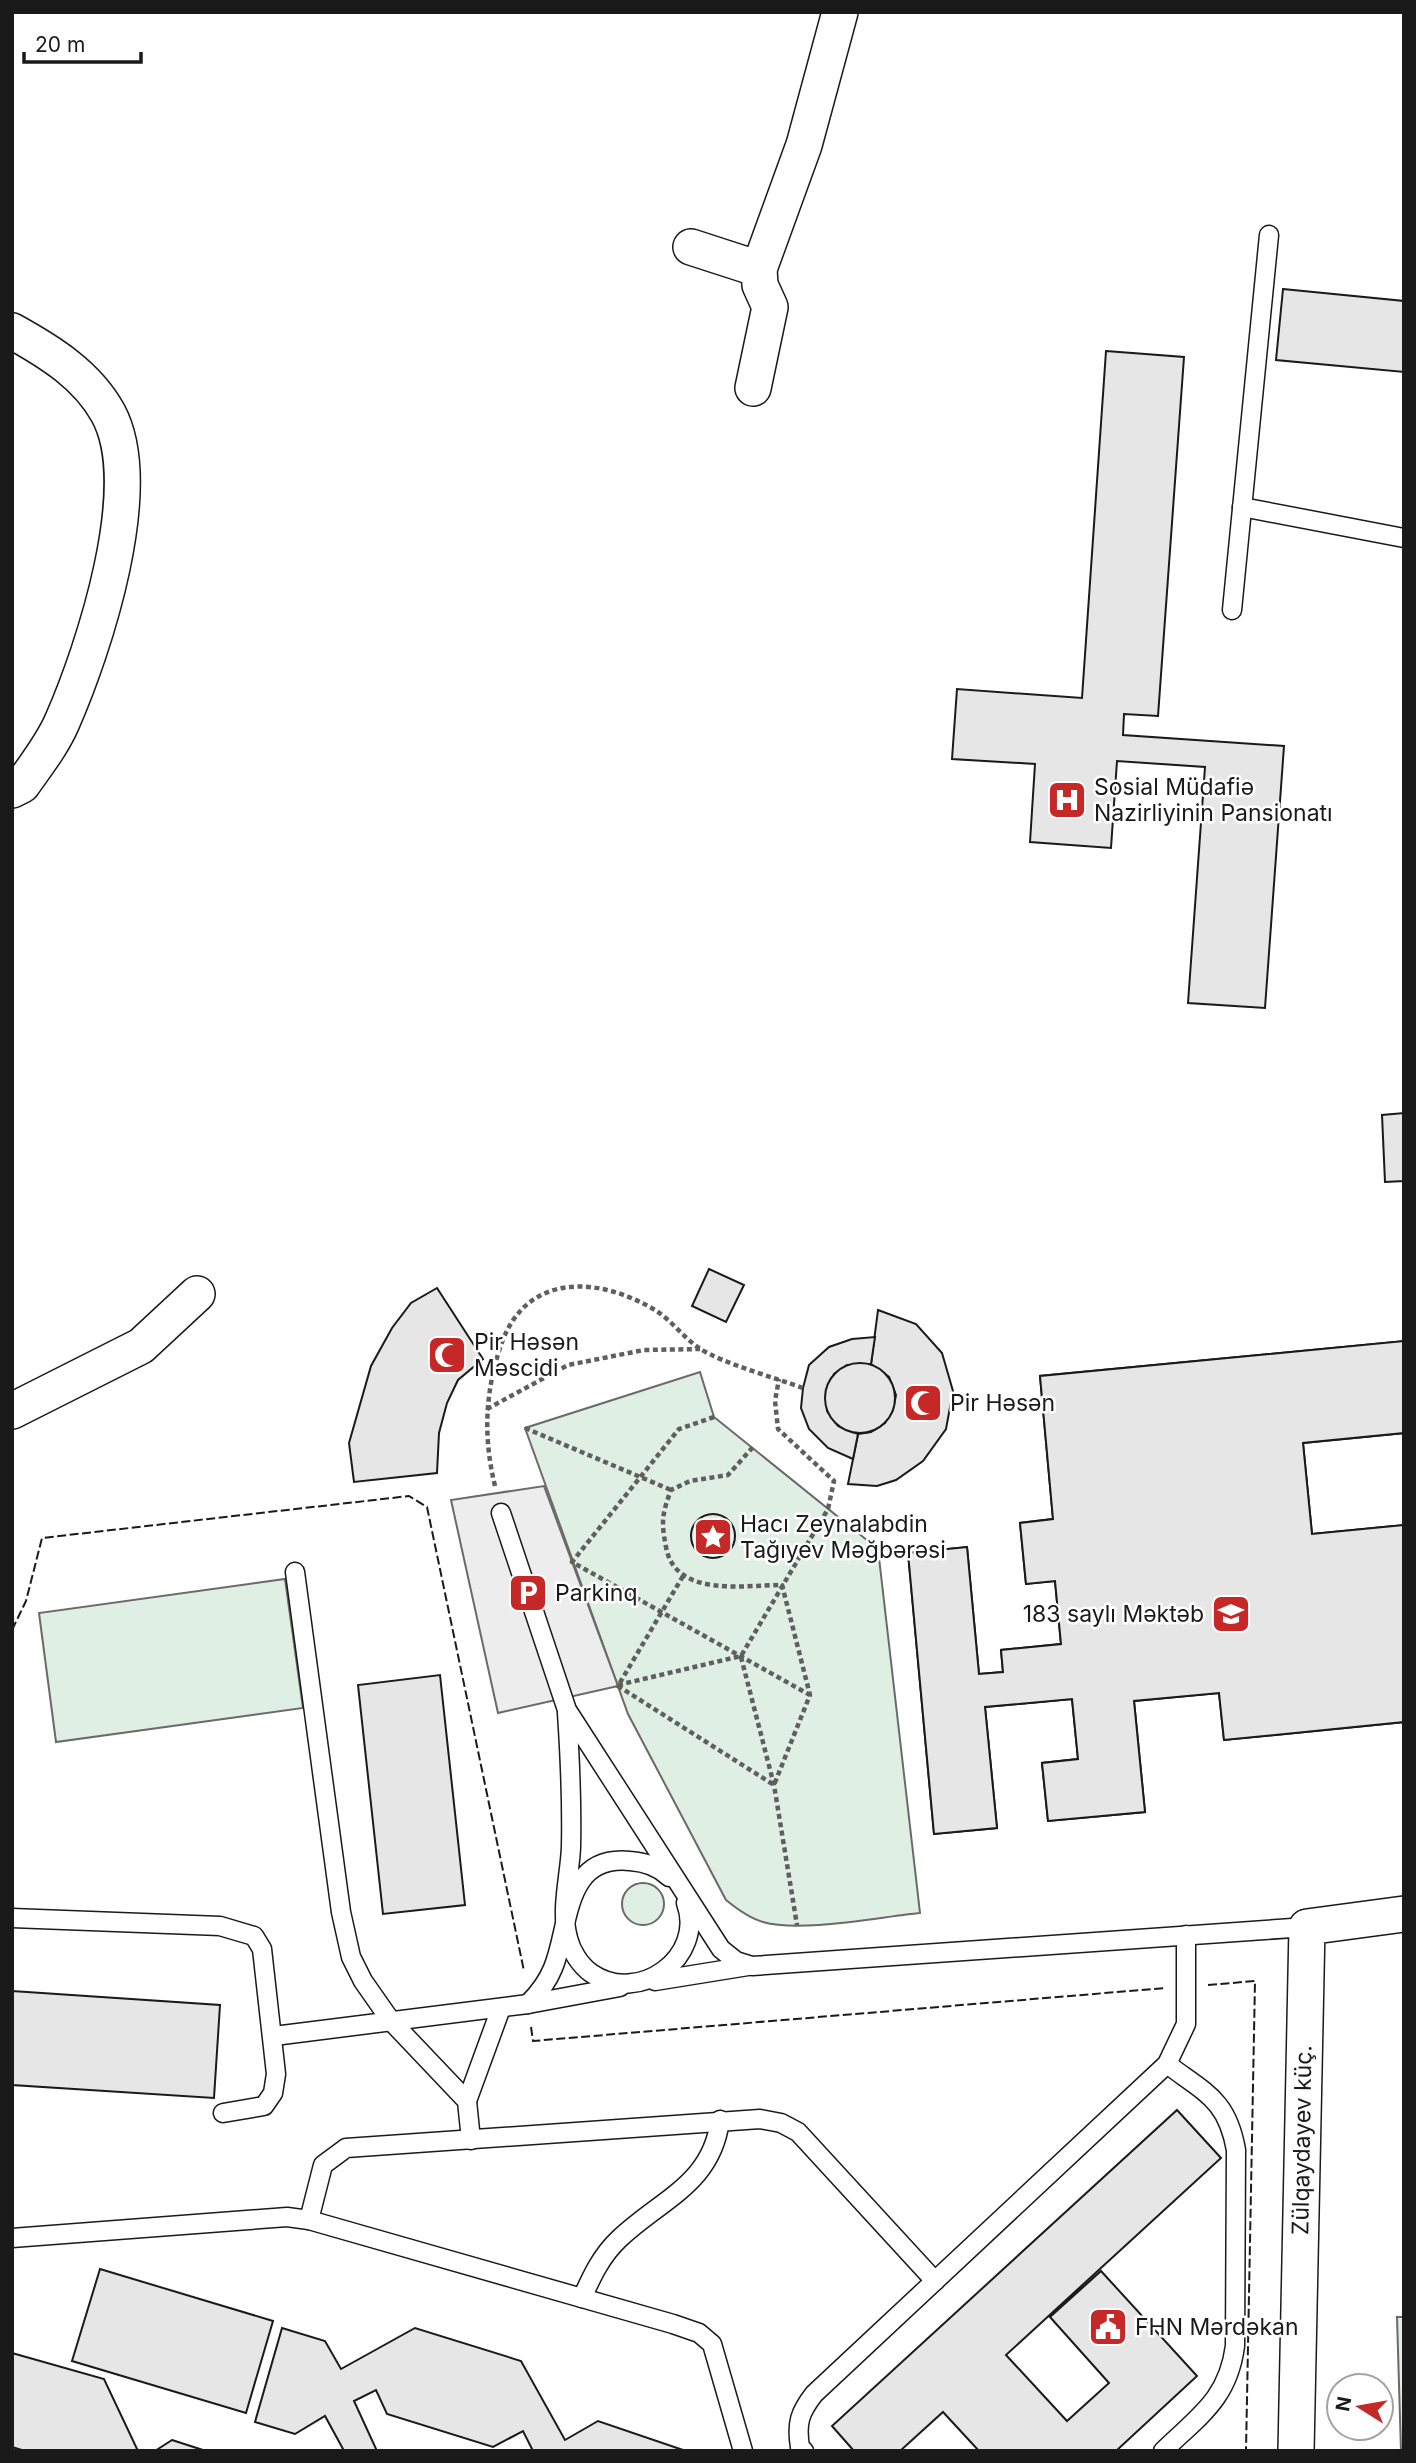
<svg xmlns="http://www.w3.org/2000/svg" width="1416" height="2463" font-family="Inter,sans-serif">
<rect width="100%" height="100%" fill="#fff"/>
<g fill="#e0efe3" stroke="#6a6a6a" stroke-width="2">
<path d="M 700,1372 L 714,1417 L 878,1549 L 920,1913 C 879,1917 800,1933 763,1922 C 749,1918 737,1909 726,1900 L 628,1714 L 525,1428 Z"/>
<polygon points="285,1579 303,1708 56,1742 39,1613"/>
<circle cx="643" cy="1904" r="21"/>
<polygon points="1397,2317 1404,2317 1404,2451 1401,2451"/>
</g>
<polygon fill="#ededed" stroke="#6a6a6a" stroke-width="2" points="544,1486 618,1686 498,1713 451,1500"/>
<g fill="#e6e6e6" stroke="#1a1a1a" stroke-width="2" fill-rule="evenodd">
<polygon points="1283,289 1404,301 1404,372 1276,360"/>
<polygon points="1106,351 1184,357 1158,716 1124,714 1123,735 1284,746 1265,1008 1188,1003 1205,767 1117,761 1111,848 1030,842 1035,764 952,759 957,689 1082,698"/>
<polygon points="1404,1113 1404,1181 1385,1182 1382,1115"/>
<polygon points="709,1269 744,1285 726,1322 692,1306"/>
<polygon points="437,1288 483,1359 458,1380 447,1403 439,1433 437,1473 354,1482 349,1443 371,1366 392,1328 411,1303"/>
<polygon points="878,1310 916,1324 942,1353 953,1391 946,1429 923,1461 896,1480 877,1486 848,1484 858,1434 871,1432 885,1423 893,1410 896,1395 889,1377 871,1364"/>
<polygon points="875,1337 871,1364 847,1365 834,1374 826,1390 827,1411 838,1426 858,1434 853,1459 828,1448 809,1429 801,1408 803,1388 809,1365 829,1347 852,1339"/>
<path d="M 1404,1341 L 1404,1433 L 1303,1443 L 1312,1534 L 1404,1525 L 1404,1722 L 1224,1740 L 1219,1693 L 1134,1701 L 1145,1812 L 1048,1821 L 1042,1763 L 1078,1759 L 1072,1699 L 985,1707 L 997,1828 L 934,1834 L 908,1553 L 967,1547 L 979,1674 L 1003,1672 L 1001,1650 L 1061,1644 L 1055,1581 L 1026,1584 L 1020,1523 L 1053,1519 L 1040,1376 ZM 1241,1449 L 1256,1606 L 1128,1619 L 1117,1501 L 1077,1505 L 1073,1465 Z"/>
<polygon points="1404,1341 1404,1433 1303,1443 1312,1534 1404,1525 1404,1722 1224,1740 1219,1693 1134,1701 1145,1812 1048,1821 1042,1763 1078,1759 1072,1699 985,1707 997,1828 934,1834 908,1553 967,1547 979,1674 1003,1672 1001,1650 1061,1644 1055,1581 1026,1584 1020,1523 1053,1519 1040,1376"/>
<circle cx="860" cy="1398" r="35"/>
<circle cx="713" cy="1536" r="22"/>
<polygon points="440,1675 465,1905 383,1914 358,1685"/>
<polygon points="12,1991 220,2005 214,2098 12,2085"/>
<polygon points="1177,2110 1221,2158 1006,2355 1067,2421 1109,2383 1050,2317 1101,2271 1197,2376 1116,2451 979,2451 943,2412 900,2451 854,2451 832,2426"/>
<polygon points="100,2269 273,2321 246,2413 72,2361"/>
<polygon points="282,2328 325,2341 341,2369 415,2328 521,2361 565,2440 598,2421 686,2451 533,2451 523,2431 493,2447 387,2414 376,2390 354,2401 377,2451 340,2451 343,2449 325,2416 295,2434 255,2422"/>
<polygon points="12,2353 104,2379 138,2451 25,2451 12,2447"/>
<polygon points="172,2440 206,2451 155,2451"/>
</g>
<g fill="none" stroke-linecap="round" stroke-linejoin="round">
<g stroke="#1a1a1a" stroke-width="21">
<g id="lane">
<polyline points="1242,507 1404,538"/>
<polyline points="1232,610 1269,235"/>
<polyline points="501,1513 567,1710 721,1949 736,1961 752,1966 1307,1927"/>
<polyline points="295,1572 341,1912 351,1957 363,1981 391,2021 467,2101 471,2140"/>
<path d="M 567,1713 C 570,1758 572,1802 571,1847 C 570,1875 560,1910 568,1938 C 571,1951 580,1965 591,1973 C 638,2006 706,1957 686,1903"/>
<polyline points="12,1918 220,1926 254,1936 262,1949 276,2074 273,2093 264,2106 223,2113"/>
<polyline points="655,1981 748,1966"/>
<path d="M 528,2004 C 539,1993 547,1983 553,1968 C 570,1928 563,1854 630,1861 C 644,1862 658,1866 669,1877"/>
<polyline points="274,2036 528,2004 620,1987"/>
<polyline points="467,2101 501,2008"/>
<polyline points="309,2220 323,2165 346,2148 760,2119 781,2123 798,2132 935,2281"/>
<polyline points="12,2238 287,2217 309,2220 673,2324 699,2333 712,2344 743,2451"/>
<path d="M 582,2298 C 592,2276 601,2256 619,2239 C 661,2199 712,2184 720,2120"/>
<path d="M 804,2451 L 800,2447 C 796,2423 800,2412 814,2394 L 1167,2064 L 1186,2024 L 1186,1935"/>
<path d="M 1163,2451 C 1199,2416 1228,2399 1235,2346 L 1236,2150 C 1227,2099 1205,2093 1167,2064"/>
</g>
</g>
<g stroke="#1a1a1a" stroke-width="38">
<g id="street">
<polyline points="691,247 759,269"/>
<path d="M 12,331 C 50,352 87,375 108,413 C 148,486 94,649 62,722 C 52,745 36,765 22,785 L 12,790"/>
<polyline points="753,388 770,307 760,285 759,269 804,145 840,12"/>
<polyline points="12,1411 141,1346 197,1294"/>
<polyline points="1296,2451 1307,1927 1404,1914"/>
</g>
</g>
<g stroke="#5f5f5f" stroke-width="4.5" stroke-dasharray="5 3.5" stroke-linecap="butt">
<polyline points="487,1409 568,1365 644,1350 700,1349"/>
<polyline points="714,1417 679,1429 572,1562 810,1695"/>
<polyline points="525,1428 671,1490"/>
<path d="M 495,1486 C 483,1437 485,1392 501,1345 C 526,1272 598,1276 655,1310 C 671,1320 683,1337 699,1348 C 721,1363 776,1378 803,1388"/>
<path d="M 683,1576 L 618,1686 L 774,1785 L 810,1695 L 782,1585 C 744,1585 675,1598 666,1547 C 661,1522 662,1514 671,1490 L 690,1481 L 728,1475 L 753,1447"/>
<polyline points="741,1657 774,1785 797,1925"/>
<polyline points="618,1685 741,1656 828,1509 834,1481 778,1429 775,1401 779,1379"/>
</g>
<use href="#lane" stroke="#fff" stroke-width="18"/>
<use href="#street" stroke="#fff" stroke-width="35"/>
<g stroke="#1a1a1a" stroke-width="2" stroke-dasharray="9 3.5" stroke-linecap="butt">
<polyline points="12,1630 26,1601 42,1538 409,1496 427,1507 524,1971"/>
<polyline points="1208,1985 1255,1981 1246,2451"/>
<polyline points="531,2027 533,2041 1165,1988"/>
</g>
</g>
<defs>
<g id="hospital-square" transform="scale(2.0125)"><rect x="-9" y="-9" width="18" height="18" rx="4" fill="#c62828" stroke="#fff"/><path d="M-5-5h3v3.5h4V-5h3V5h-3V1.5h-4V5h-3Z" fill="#fff"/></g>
<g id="mosque-square" transform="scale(2.0125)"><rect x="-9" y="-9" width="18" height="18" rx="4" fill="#c62828" stroke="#fff"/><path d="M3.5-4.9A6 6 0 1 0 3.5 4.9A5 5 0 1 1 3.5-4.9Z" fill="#fff"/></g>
<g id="sight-square" transform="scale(2.0125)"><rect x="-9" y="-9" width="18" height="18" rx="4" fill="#c62828" stroke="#fff"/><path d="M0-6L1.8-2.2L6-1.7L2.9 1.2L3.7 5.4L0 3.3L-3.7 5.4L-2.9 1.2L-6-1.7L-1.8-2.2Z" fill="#fff"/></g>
<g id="parking-square" transform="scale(2.0125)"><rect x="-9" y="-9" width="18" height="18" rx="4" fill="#c62828" stroke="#fff"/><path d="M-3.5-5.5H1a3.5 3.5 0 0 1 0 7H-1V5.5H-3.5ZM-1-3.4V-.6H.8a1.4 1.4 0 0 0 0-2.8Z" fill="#fff"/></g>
<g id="school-square" transform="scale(2.0125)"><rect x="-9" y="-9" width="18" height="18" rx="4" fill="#c62828" stroke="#fff"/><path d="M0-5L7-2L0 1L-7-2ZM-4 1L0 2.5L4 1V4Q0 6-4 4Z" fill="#fff"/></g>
<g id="civic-square" transform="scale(2.0125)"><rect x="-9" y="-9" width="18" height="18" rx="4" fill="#c62828" stroke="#fff"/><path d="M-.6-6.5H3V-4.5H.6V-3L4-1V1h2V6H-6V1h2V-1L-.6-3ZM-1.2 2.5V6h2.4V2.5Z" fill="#fff"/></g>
</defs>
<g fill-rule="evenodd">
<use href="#hospital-square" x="1067" y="800"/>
<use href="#mosque-square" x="447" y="1355"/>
<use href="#mosque-square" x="923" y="1403"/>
<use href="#sight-square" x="713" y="1537"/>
<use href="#parking-square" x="528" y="1593"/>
<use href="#school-square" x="1231" y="1614"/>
<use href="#civic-square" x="1108" y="2327"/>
</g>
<g text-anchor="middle" stroke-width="5" stroke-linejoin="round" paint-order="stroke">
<g font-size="23" fill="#1a1a1a" stroke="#fff" text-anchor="start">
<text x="1094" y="795">Sosial Müdafiə<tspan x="1094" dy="26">Nazirliyinin Pansionatı</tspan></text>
<text x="474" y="1350">Pir Həsən<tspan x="474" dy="26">Məscidi</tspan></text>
<text x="950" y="1411">Pir Həsən</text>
<text x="740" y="1532">Hacı Zeynalabdin<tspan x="740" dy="26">Tağıyev Məğbərəsi</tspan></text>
<text x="555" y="1601">Parkinq</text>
<text x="1204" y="1622" text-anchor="end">183 saylı Məktəb</text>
<text x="1135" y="2335">FHN Mərdəkan</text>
</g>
<g font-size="23" fill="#1a1a1a" stroke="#fff">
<text transform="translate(1302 2140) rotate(-89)" y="8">Zülqaydayev küç.</text>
</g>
</g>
<rect width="1416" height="2463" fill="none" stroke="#1a1a1a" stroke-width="28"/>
<g transform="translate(1360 2407) rotate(281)"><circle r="33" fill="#ffffff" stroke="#a3a3a3" stroke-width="2"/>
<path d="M0-5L12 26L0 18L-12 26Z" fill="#c62828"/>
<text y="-10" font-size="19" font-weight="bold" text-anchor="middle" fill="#1a1a1a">N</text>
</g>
<path d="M24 52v10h117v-10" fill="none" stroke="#1a1a1a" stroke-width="3.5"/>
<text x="35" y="52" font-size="21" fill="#1a1a1a" stroke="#ffffff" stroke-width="5" paint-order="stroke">20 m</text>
</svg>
